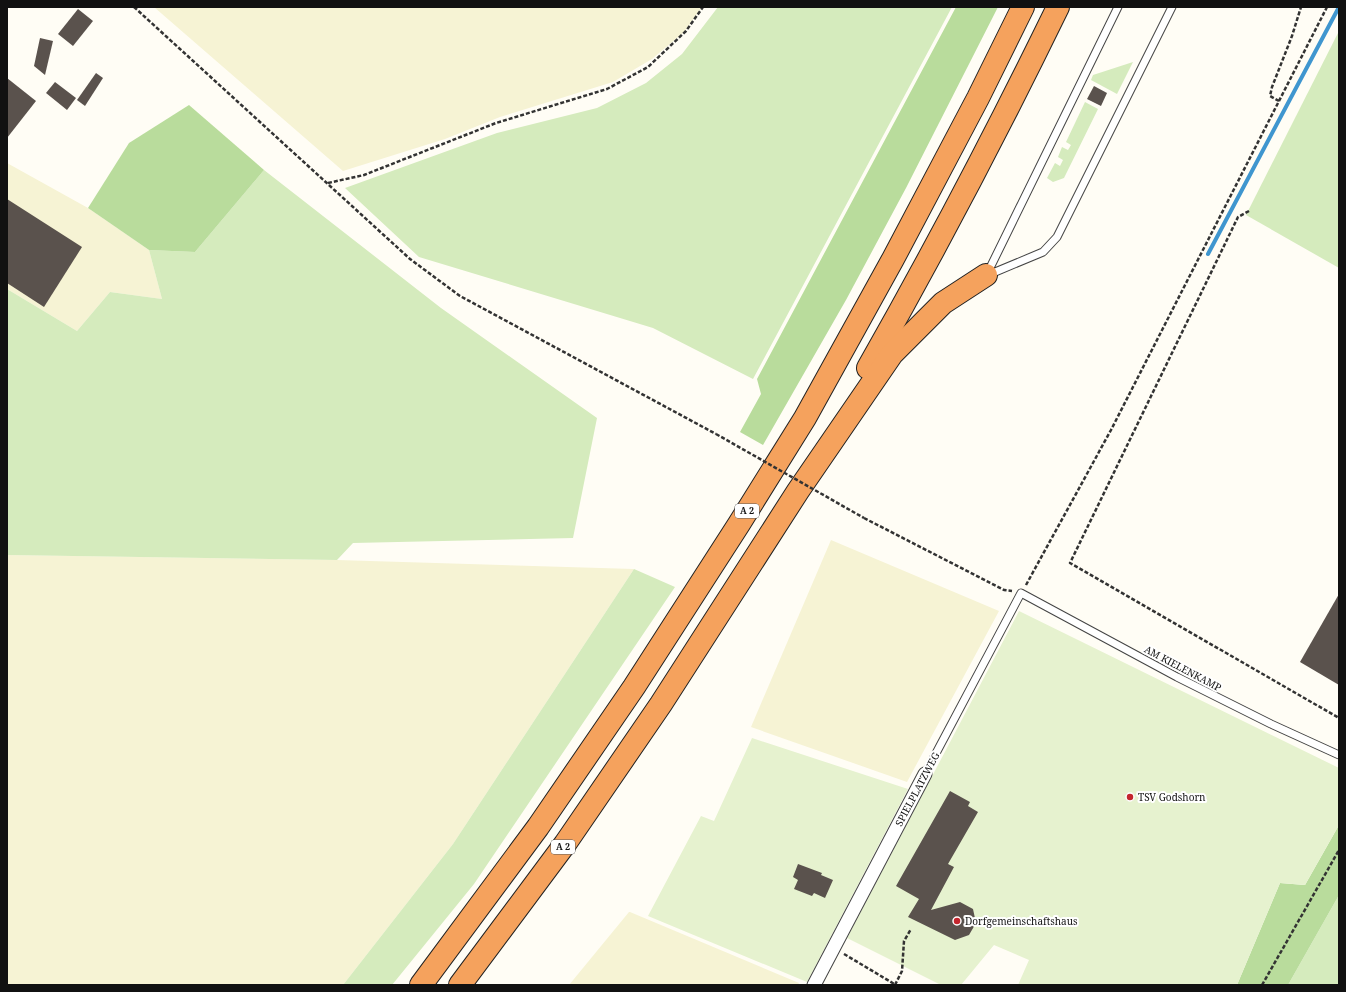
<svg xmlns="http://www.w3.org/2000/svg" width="1346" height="992" font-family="'Noto Serif',serif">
<rect width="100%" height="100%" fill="#fffdf5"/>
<g fill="#f6f3d4">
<polygon points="154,7 702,7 684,32 652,59 613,82 500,117 445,139 343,171"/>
<polygon points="7,163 88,208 149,250 162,299 110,292 77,331 7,289"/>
<polygon points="831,540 999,611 907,782 751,727"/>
<polygon points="7,555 337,560 634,569 453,844 343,985 7,985"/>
<polygon points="629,912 630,912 799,983 798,985 569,985"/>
</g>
<g fill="#d5ebbd">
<polygon points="718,7 952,7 753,379 653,328 419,257 345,188 497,133 597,108 646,83 682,54"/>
<polygon points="1339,31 1339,268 1246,215"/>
<polygon points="1133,62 1117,94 1091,80 1093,75"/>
<polygon points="1085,102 1098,109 1064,178 1053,182 1047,178 1055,163 1060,166 1063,160 1058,157 1062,147 1068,150 1071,145 1066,142"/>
<polygon points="264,170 441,308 597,418 573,538 353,543 337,560 7,555 7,289 77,331 110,292 162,299 149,250 195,252"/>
<polygon points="634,569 675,587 474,884 392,985 343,985 453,844"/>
<polygon points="1339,895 1339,985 1288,985"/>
</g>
<g fill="#b9dc9c">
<polygon points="956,7 998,7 906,188 846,300 763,445 740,432 761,394 757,379"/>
<polygon points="189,105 264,170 195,252 149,250 88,208 129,143"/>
<polygon points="1339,825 1339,895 1288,985 1237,985 1280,883 1305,885"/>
</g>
<g fill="#e6f2cf">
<polygon points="1019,611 1339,768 1339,825 1305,885 1280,883 1237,985 1018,985 1029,960 994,945 961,985 941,985 847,938"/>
<polygon points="752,738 908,789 807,982 648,916 701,816 714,821"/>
</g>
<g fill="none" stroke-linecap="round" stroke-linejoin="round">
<polyline stroke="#3f96cf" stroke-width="4" points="1208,254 1339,7"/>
</g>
<g fill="#5a524d">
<polygon points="78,9 93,21 73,46 58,34"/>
<polygon points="40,38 53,41 45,75 34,66"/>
<polygon points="96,73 103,78 85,106 77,100"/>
<polygon points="7,78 36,101 7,138"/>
<polygon points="55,82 76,98 67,110 46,93"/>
<polygon points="1094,86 1107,93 1101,106 1087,99"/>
<polygon points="7,199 82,247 44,307 7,283"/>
<polygon points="1339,594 1339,685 1300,662"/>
<polygon points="950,791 970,802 968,806 978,812 948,864 954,867 931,910 960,902 973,909 976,923 969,935 955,940 908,917 919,899 896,886"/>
<polygon points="798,864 822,873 821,875 833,880 825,898 814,893 812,896 794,889 798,880 793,877"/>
</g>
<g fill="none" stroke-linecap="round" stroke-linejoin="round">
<g stroke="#444" stroke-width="9">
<g id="lane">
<polyline points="987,274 1118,7"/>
<polyline points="988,275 1043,252 1057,237 1172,7"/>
<polyline points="925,774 1021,593 1177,677 1271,724 1339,755"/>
</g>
</g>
<g stroke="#444" stroke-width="15">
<polyline id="street" points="814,985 925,774"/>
</g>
<g stroke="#222" stroke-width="24">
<g id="highway">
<path d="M 868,368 C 935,250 998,130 1058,7"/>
<polyline points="421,985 538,827 634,687 739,524 805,418 893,259 978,98 1023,7"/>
<polyline points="460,985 565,844 661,704 798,491 892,354 943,303 986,275"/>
</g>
</g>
<g stroke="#333" stroke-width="2.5" stroke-dasharray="4 2" stroke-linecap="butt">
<polyline points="134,7 410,259 460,296 716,434"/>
<polyline points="1279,101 1270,96 1272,87 1292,36 1301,7"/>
<polyline points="328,183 364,175 496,123 607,89 648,67 686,31 703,7"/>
<polyline points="1249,211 1238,217 1070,563 1339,718"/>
<polyline points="864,518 1004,590 1012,591"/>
<polyline points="1026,585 1111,430 1327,7"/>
<polyline points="844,954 896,985"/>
<polyline points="895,985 902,971 904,941 911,929"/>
<polyline points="1262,985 1339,850"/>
</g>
<use href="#lane" stroke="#fff" stroke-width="7"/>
<use href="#street" stroke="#fff" stroke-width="13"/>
<use href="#highway" stroke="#f5a25d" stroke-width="22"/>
<polyline stroke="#333" stroke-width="2.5" stroke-dasharray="4 2" stroke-linecap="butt" points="716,434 864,518"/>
</g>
<g fill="#c4262e" stroke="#fff" stroke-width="1.5">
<circle cx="1130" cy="797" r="4"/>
<circle cx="957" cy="921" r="4"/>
</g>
<g text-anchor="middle" stroke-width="4" stroke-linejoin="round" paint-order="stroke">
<g fill="#fff" stroke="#585858" stroke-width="1">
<rect x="735" y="504" width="24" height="14" rx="3"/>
<rect x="551" y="840" width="24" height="14" rx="3"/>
</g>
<g font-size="9" font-weight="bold" fill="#111">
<text x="747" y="514">A 2</text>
<text x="563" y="850">A 2</text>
</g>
<g font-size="10" fill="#111" stroke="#fff">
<text transform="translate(1183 668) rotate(28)" y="4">AM KIELENKAMP</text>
<text transform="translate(917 789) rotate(-62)" y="4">SPIELPLATZWEG</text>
</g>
<g font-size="10" fill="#111" stroke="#fff" text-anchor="start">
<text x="1138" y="801">TSV Godshorn</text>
<text x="965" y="925">Dorfgemeinschaftshaus</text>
</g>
</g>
<rect width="1346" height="992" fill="none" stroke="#111111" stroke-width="16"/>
</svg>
